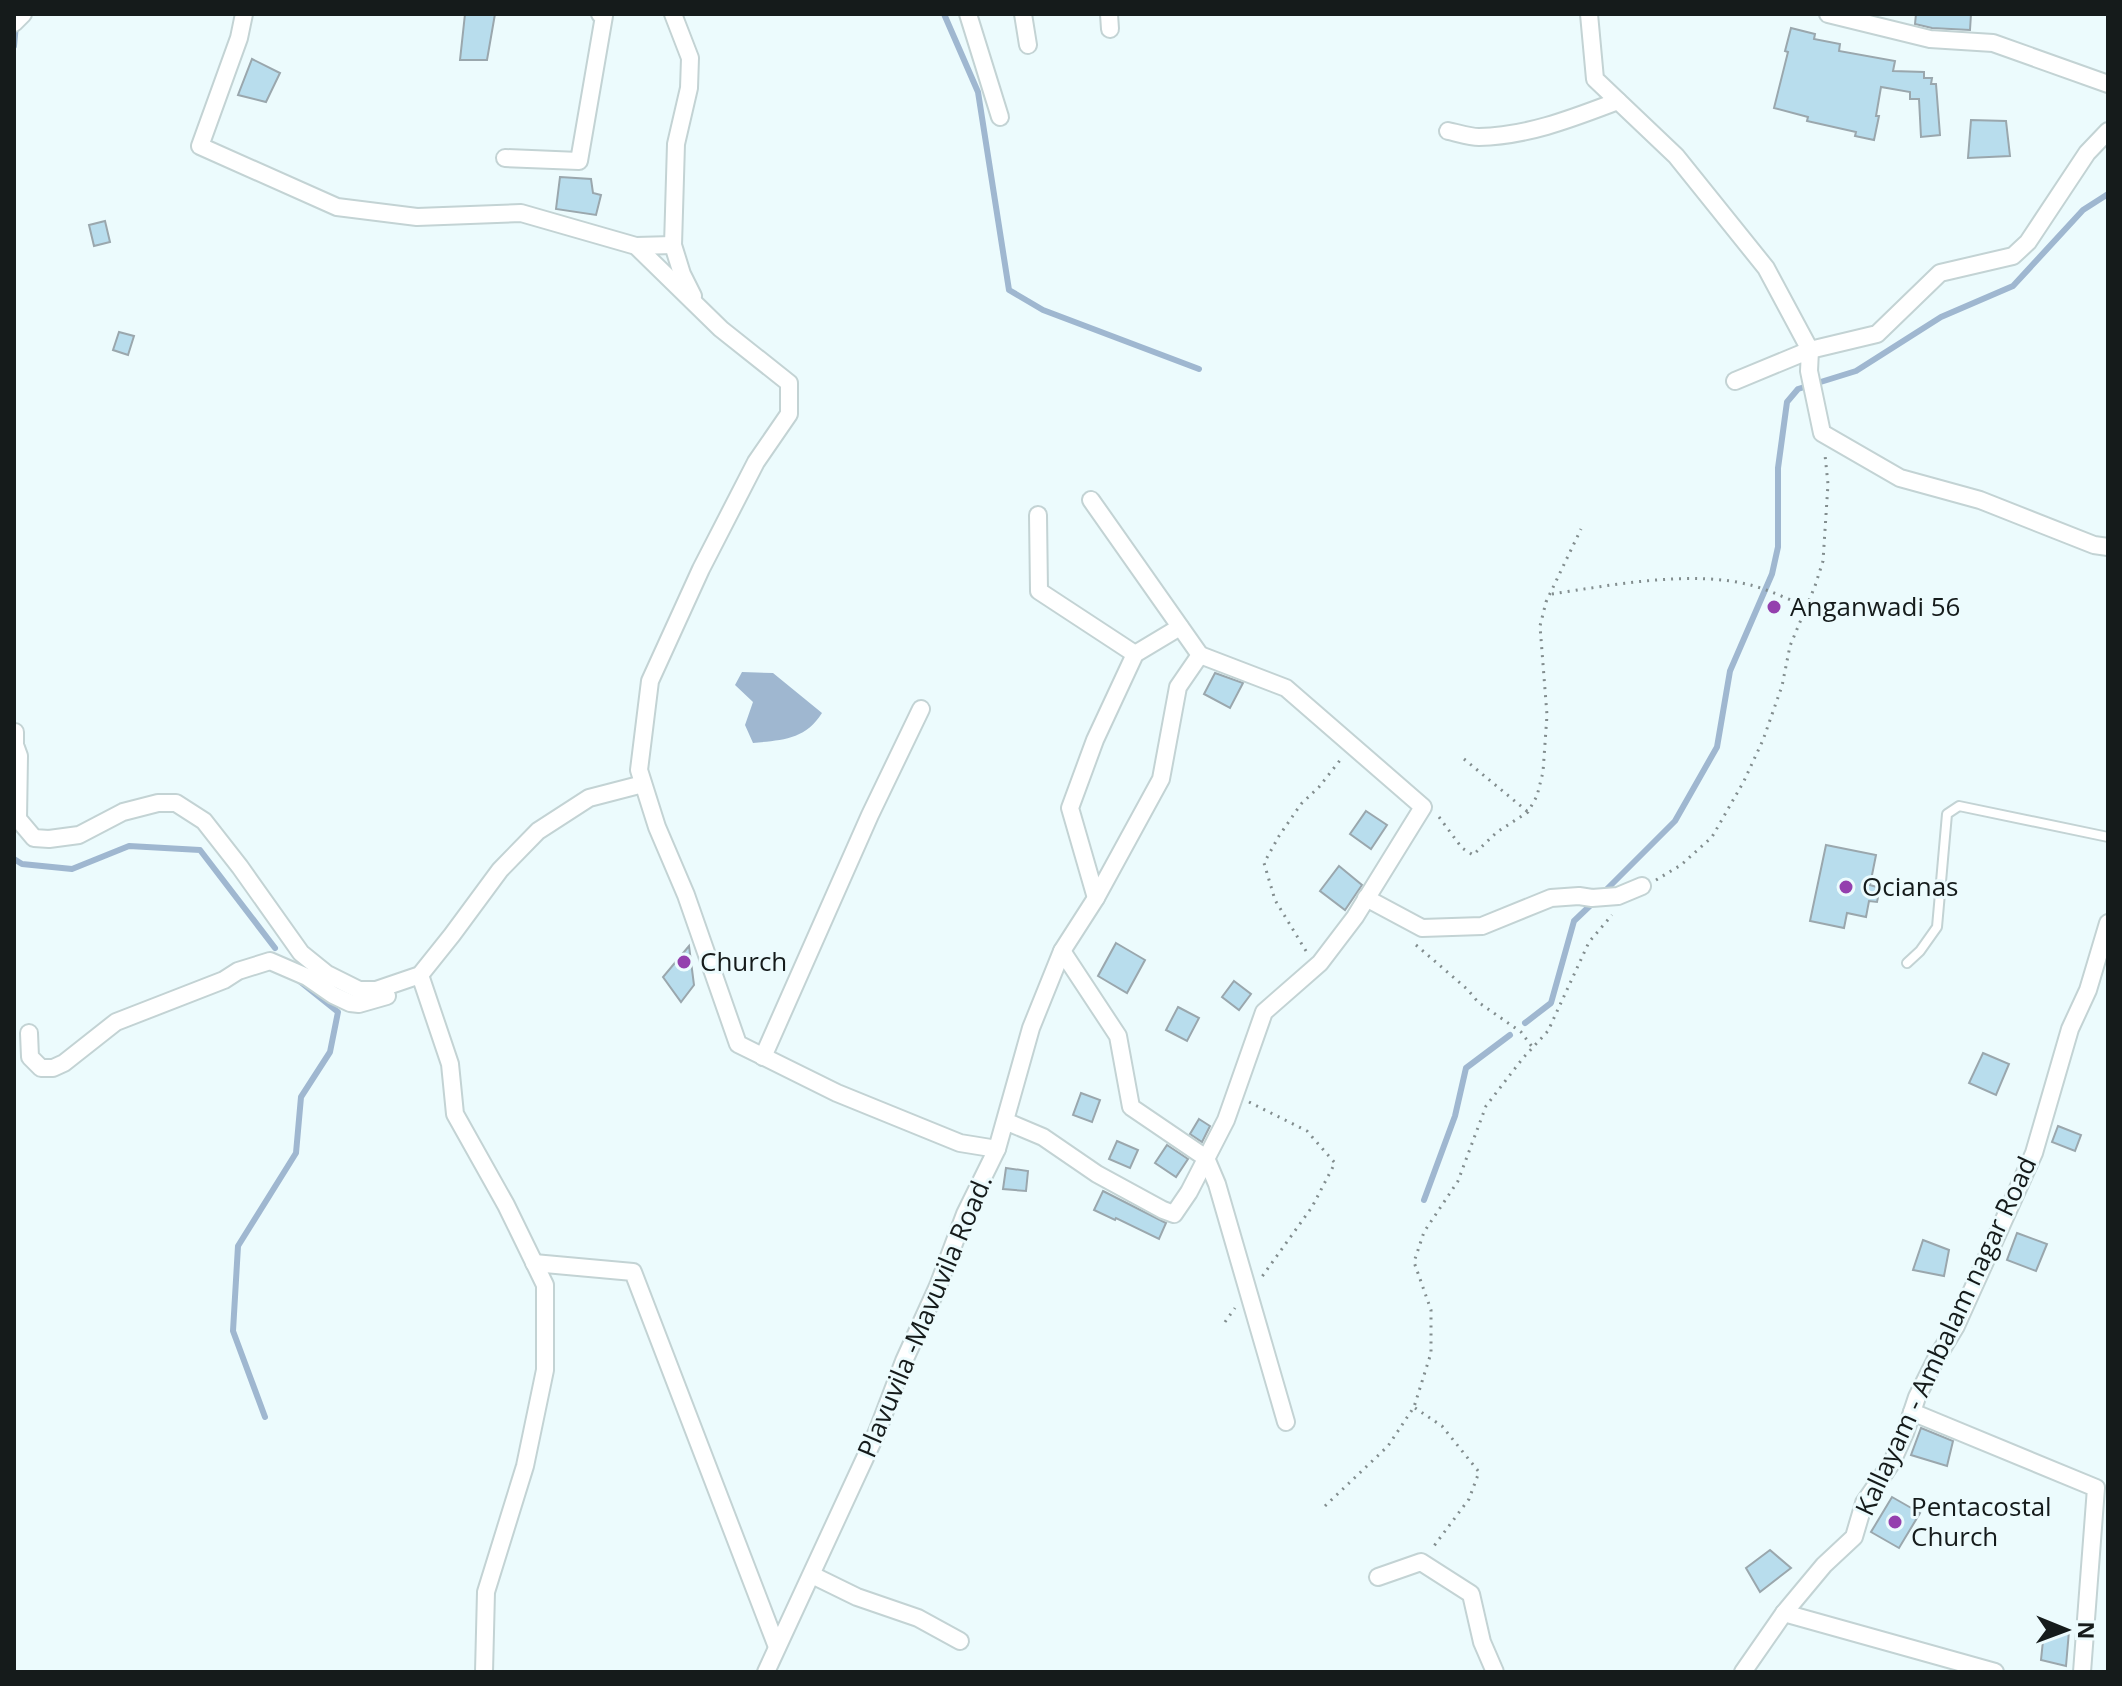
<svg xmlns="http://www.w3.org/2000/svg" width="2122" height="1686" font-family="'Open Sans',sans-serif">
<rect width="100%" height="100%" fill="#ecfbfd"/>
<path fill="#9fb7d0" d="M 742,672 L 773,673 L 822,713 C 805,740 782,740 753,743 L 745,725 L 753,702 L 735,685 Z"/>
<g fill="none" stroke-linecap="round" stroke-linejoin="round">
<g stroke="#9fb7d0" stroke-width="6">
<polyline points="944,14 978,92 1009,290 1043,310 1199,369"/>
<polyline points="14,46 16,25"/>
<polyline points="14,859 22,864 72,869 129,846 200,850 275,948"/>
<polyline points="1604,892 1675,821 1717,747 1730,671 1772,574 1778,547 1778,468 1787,402 1798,389 1856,371 1941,317 2013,286 2083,210 2108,194"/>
<polyline points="1525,1023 1551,1003 1574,921 1596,900"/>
<polyline points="1424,1200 1455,1116 1466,1068 1510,1035"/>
<polyline points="265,1417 233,1331 238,1246 296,1153 301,1097 330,1052 338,1012 298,980"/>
</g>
</g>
<g fill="#b8dded" stroke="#9aa7ad" stroke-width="2">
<polygon points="465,14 495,14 487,60 460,60"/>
<polygon points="1916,14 1971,14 1970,30 1932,28 1915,24"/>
<polygon points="1791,28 1815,34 1814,39 1840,44 1839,51 1895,61 1893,71 1924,72 1924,78 1932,78 1931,84 1936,84 1940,135 1921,137 1919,99 1910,99 1910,92 1881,87 1876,116 1879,116 1874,140 1855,136 1856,132 1807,121 1808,117 1774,108 1788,52 1785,51"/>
<polygon points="252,59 280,73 266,102 238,95"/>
<polygon points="1971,120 2006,121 2010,156 1968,158"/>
<polygon points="560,177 591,179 593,193 601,195 596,215 556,209"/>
<polygon points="105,221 110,242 94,246 89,225"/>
<polygon points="119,332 134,336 128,355 113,350"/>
<polygon points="1215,673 1243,683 1230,708 1204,694"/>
<polygon points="1366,811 1387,825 1371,849 1350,834"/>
<polygon points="1826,845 1876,855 1870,885 1880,888 1877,902 1869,901 1866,917 1847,913 1844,928 1810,921"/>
<polygon points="1339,866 1362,885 1345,910 1320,891"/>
<polygon points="1116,943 1145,960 1127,993 1098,976"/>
<polygon points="689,946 694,985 681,1002 663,977"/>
<polygon points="1234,981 1251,994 1239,1010 1222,997"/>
<polygon points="1178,1007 1199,1018 1187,1041 1166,1030"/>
<polygon points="1983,1053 2009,1064 1996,1095 1969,1083"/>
<polygon points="1081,1093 1100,1100 1092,1122 1073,1115"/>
<polygon points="1199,1119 1210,1126 1202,1142 1190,1134"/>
<polygon points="2058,1126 2081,1135 2075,1151 2052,1142"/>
<polygon points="1117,1141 1138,1150 1130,1168 1109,1159"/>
<polygon points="1167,1145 1188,1159 1176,1177 1155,1163"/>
<polygon points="1006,1168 1028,1171 1026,1191 1003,1189"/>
<polygon points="1103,1191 1166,1223 1159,1239 1116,1218 1115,1220 1094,1210"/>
<polygon points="2017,1233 2047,1244 2036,1271 2007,1260"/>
<polygon points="1923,1240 1949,1250 1944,1276 1913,1270"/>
<polygon points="1921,1428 1953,1441 1947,1466 1911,1455"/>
<polygon points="1892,1497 1920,1513 1899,1548 1871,1532"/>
<polygon points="1770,1550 1791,1568 1760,1592 1746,1568"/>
<polygon points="2044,1631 2069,1631 2066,1666 2041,1660"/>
</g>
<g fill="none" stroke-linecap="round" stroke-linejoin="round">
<g stroke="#c3d3d4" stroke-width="12">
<polyline id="service" points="1907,963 1920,951 1937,927 1947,814 1959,806 2108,837"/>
</g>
<g stroke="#c3d3d4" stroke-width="20">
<g id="minor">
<polyline points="244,14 239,38 200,146 337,207 417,217 521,213 636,246 721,329 789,383 789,414 756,462 701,569 650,681 639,770 657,827 686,895 738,1044 837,1093 960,1143 997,1149"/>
<polyline points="673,14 690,58 689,88 676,144 673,245 682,274 693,296"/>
<polyline points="968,14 1000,117"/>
<polyline points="1023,14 1028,45"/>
<polyline points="1109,14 1110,29"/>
<polyline points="1589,14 1595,79 1676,156 1766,268 1810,350 1877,334 1940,273 2013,256 2028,242 2087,153 2108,131"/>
<polyline points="1828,14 1930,39 1993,43 2108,84"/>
<polyline points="14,23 23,14"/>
<path d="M 1448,131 C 1458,133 1469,137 1479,137 C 1528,136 1573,118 1618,101"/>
<polyline points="505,158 579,161 604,16 600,14"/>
<polyline points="636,246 673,245"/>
<polyline points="1735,381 1810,350 1809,371 1822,433 1900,478 1980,500 2094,545 2108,547"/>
<polyline points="1091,500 1200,655"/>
<polyline points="1038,515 1039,591 1135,654"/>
<polyline points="15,732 15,745 19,756 18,819 34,838 49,839 79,835 123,812 158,803 176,803 204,821 240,867 301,953 327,974 359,990 376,990 420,975 452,935 500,870 538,831 589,798 643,784"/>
<polyline points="1096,898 1070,808 1095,740 1135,654 1180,627"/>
<polyline points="1366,898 1422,928 1482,926 1551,898 1579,896 1592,898 1618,896 1642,886"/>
<polyline points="1062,951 1118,1036 1131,1107 1206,1158 1217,1184 1286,1422"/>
<polyline points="420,975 450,1064 455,1114 506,1205 545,1285 545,1370 525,1466 486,1592 484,1672"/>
<polyline points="29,1033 30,1057 41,1068 53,1068 64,1063 116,1022 224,980 238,971 270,961 307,977 333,995 350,1003 359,1004 387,996"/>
<polyline points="763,1057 870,815 921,709"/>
<polyline points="534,1263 633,1272 777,1647"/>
<polyline points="1912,1412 2096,1488 2082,1672"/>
<polyline points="812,1575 857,1597 918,1618 960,1641"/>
<polyline points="1378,1577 1421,1562 1471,1594 1482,1642 1495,1672"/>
<polyline points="1784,1613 1995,1672"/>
<polyline points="766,1672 877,1432 904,1361 938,1286 965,1214 997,1149 1031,1028 1062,951 1096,898 1161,779 1178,687 1200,655 1286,688 1423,807 1355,917 1320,963 1264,1012 1226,1120 1189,1192 1174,1214 1163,1210 1097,1174 1043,1137 1005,1121"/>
<polyline points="1743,1672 1784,1613 1824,1565 1854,1537 1864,1503 1892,1462 1905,1433 1917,1397 1936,1359 1956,1326 2034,1153 2070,1029 2088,990 2108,923"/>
</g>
</g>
<g stroke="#828d8e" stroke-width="3" stroke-dasharray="2 6" stroke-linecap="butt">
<path d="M 1552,594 C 1612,585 1695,569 1754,586 C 1772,591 1789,600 1806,606"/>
<polyline points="1464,759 1528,812"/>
<polyline points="1439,817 1462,848 1473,855 1497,832 1528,812 1537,796 1543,772 1547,715 1540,626 1546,602 1581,529"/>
<polyline points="1656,880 1681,865 1712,837 1744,781 1763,740 1782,686 1790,646 1815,586 1823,561 1828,484 1825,455"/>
<polyline points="1416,945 1467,989 1478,1002 1521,1032 1533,1048"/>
<polyline points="1306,951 1275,900 1264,863 1279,836 1301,804 1319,787 1341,759"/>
<polyline points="1249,1102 1307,1131 1335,1163 1312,1207 1261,1278"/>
<polyline points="1225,1322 1235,1308"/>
<polyline points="1415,1408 1442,1426 1479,1472 1469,1499 1431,1550"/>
<polyline points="1325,1506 1388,1446 1414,1407 1431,1353 1431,1310 1414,1262 1424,1232 1458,1181 1486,1106 1523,1058 1548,1031 1589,942 1612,915"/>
</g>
<use href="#service" stroke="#fff" stroke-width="8"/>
<use href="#minor" stroke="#fff" stroke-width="16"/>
</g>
<g fill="#9440ae" stroke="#ecfbfd" stroke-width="3">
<circle cx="1774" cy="607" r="8"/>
<circle cx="1846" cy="887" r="8"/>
<circle cx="684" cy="962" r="8"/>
<circle cx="1895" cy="1522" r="8"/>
</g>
<g text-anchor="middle" stroke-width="6" stroke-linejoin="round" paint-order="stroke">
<g font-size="26" fill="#151b1b" stroke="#ecfbfd" text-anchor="start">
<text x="1790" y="616">Anganwadi 56</text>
<text x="1862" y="896">Ocianas</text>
<text x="700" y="971">Church</text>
<text x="1911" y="1516">Pentacostal<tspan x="1911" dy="30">Church</tspan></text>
</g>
<g font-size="26" fill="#151b1b" stroke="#ecfbfd">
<text transform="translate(925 1316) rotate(-67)" y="9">Plavuvila -Mavuvila Road.</text>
<text transform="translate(1946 1336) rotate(-65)" y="9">Kallayam - Ambalam nagar Road</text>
</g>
</g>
<rect width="2122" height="1686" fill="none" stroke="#151b1b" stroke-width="32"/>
<g transform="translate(2066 1630) rotate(91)" stroke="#ecfbfd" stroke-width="6" paint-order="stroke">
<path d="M0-6L14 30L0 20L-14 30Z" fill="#151b1b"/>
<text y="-12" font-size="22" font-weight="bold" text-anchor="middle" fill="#151b1b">N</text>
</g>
</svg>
